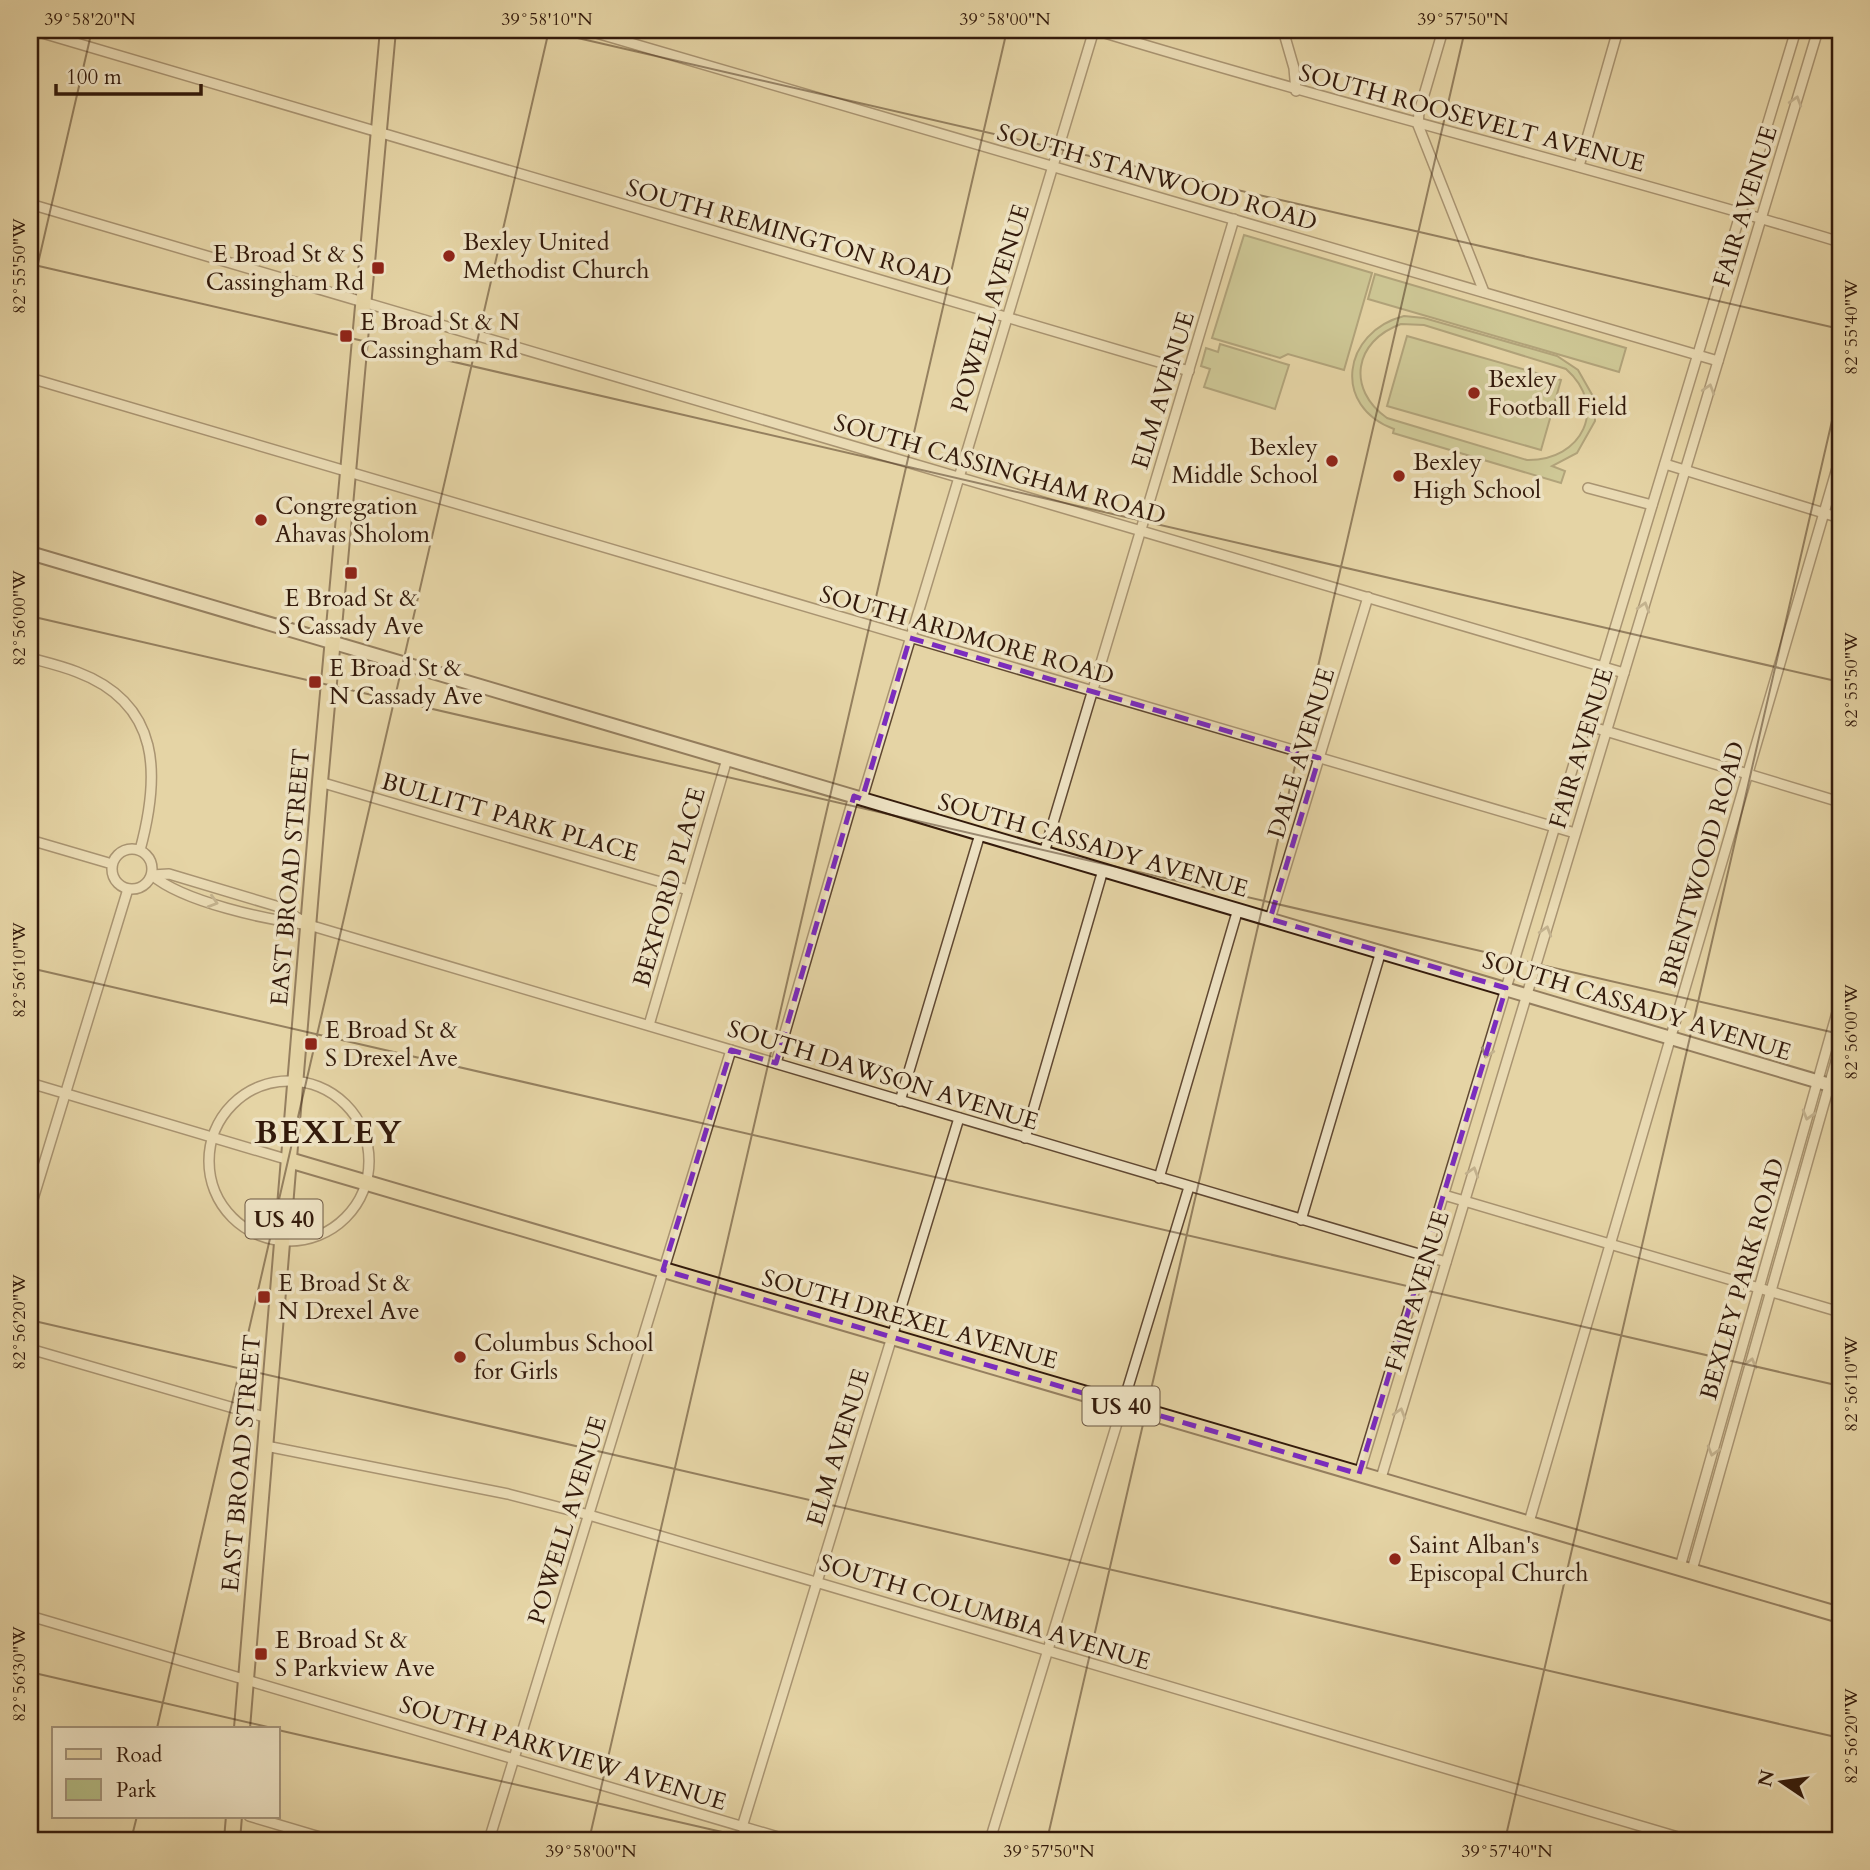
<svg xmlns="http://www.w3.org/2000/svg" width="1870" height="1870" font-family="Cardo,serif">
<rect width="100%" height="100%" fill="#e5d4a5"/>
<filter id="stains"><feTurbulence type="fractalNoise" baseFrequency=".00286" numOctaves="4"/><feColorMatrix values="0 0 0 0 .2 0 0 0 0 .09 0 0 0 0 .02 0 0 0 .5 -.17"/></filter>
<radialGradient id="worn" r=".72"><stop offset=".6" stop-color="#630" stop-opacity="0"/><stop offset="1" stop-color="#630" stop-opacity=".3"/></radialGradient>
<g fill="#b4bd86" stroke="#746c48" stroke-width="2" fill-rule="evenodd">
<polygon points="1244,235 1372,273 1344,370 1288,354 1280,358 1212,338"/>
<polygon points="1375,274 1626,348 1619,372 1368,299"/>
<path d="M 1404,316 L 1424,318 L 1557,356 L 1578,370 L 1594,398 L 1595,421 L 1577,453 L 1552,466 L 1565,471 L 1561,483 L 1393,433 L 1394,429 C 1332,407 1342,332 1404,316 ZM 1401,324 L 1424,325 L 1566,369 C 1609,407 1582,461 1527,460 L 1387,418 C 1346,389 1354,341 1401,324 Z"/>
<polygon points="1407,336 1561,380 1541,450 1387,406"/>
<polygon points="1220,344 1289,365 1275,409 1204,387 1210,369 1201,366 1206,348 1218,352"/>
</g>
<g fill="none" stroke-linecap="round" stroke-linejoin="round">
<g stroke="#604832" stroke-width="12">
<g id="street">
<polyline points="32,30 1189,371"/>
<polyline points="586,30 1718,361"/>
<path d="M 1095,30 C 1342,106 1593,167 1840,242"/>
<polyline points="1283,30 1294,68 1296,91"/>
<polyline points="1443,30 1419,112 1418,125 1484,292"/>
<polyline points="1579,166 1618,30"/>
<polyline points="30,204 1624,673"/>
<polyline points="30,378 1575,833"/>
<polyline points="1665,464 1840,518"/>
<polyline points="1588,488 1652,505"/>
<path d="M 30,658 C 45,662 62,666 77,672 C 162,704 160,776 140,850"/>
<polyline points="1586,725 1840,802"/>
<polyline points="320,782 688,890"/>
<polyline points="862,799 1094,30"/>
<polyline points="30,840 112,864"/>
<circle cx="132" cy="869" r="20"/>
<polyline points="1044,853 1234,219"/>
<path d="M 152,875 C 183,902 268,920 309,925 L 1446,1262"/>
<polyline points="152,875 169,874 276,906 305,922"/>
<polyline points="1270,919 1368,597"/>
<polyline points="649,1025 727,759"/>
<polyline points="776,1063 854,796"/>
<circle cx="289" cy="1161" r="80"/>
<polyline points="30,1083 289,1160"/>
<polyline points="900,1101 980,834"/>
<polyline points="1025,1138 1103,870"/>
<polyline points="1159,1178 1238,909"/>
<polyline points="1444,1195 1840,1312"/>
<polyline points="30,1209 128,889"/>
<polyline points="1301,1220 1381,951"/>
<polyline points="30,1349 268,1418"/>
<polyline points="266,1446 508,1494 589,1515 1688,1840"/>
<polyline points="1359,1474 1796,30"/>
<polyline points="1381,1478 1818,30"/>
<polyline points="1529,1522 1840,458"/>
<polyline points="1680,1567 1840,1002"/>
<polyline points="1692,1570 1840,1047"/>
<polyline points="30,1616 788,1840"/>
<polyline points="249,1816 330,1840"/>
<polyline points="742,1827 959,1118"/>
<polyline points="489,1840 731,1050"/>
<polyline points="990,1840 1189,1187"/>
<polyline points="1839,1840 1840,1834"/>
</g>
</g>
<g stroke="#331a0b" stroke-width="16">
<polyline id="secondary" points="30,553 1840,1088"/>
</g>
<g stroke="#331a0b" stroke-width="18">
<g id="primary">
<polyline points="289,1160 1840,1615"/>
<polyline points="242,1728 320,782 388,30"/>
<polyline points="232,1840 234,1816"/>
</g>
</g>
<use href="#street" stroke="#eee3c4" stroke-width="9"/>
<use href="#secondary" stroke="#eee3c4" stroke-width="12"/>
<use href="#primary" stroke="#e5d4a5" stroke-width="14"/>
</g>
<defs><path id="oneway-chevron" d="M-2-3.5L2.5 0L-2 3.5" fill="none" stroke-width="1.6" stroke-linecap="round" stroke-linejoin="round" transform="scale(1.75)"/></defs>
<g stroke="#9a8971">
<use href="#oneway-chevron" transform="translate(1796 101) rotate(-73)"/>
<use href="#oneway-chevron" transform="translate(1709 389) rotate(-73)"/>
<use href="#oneway-chevron" transform="translate(1644 607) rotate(-73)"/>
<use href="#oneway-chevron" transform="translate(213 902) rotate(17)"/>
<use href="#oneway-chevron" transform="translate(1546 931) rotate(-73)"/>
<use href="#oneway-chevron" transform="translate(1487 1053) rotate(107)"/>
<use href="#oneway-chevron" transform="translate(1808 1115) rotate(106)"/>
<use href="#oneway-chevron" transform="translate(1473 1172) rotate(-73)"/>
<use href="#oneway-chevron" transform="translate(1751 1363) rotate(-74)"/>
<use href="#oneway-chevron" transform="translate(1400 1413) rotate(-73)"/>
<use href="#oneway-chevron" transform="translate(1713 1451) rotate(106)"/>
</g>
<path d="M0 0H1870V1870H0ZM 910,638 L 1319,758 L 1270,919 L 1506,988 L 1359,1474 L 663,1270 L 731,1050 L 776,1063 L 854,796 L 862,799 Z" fill="#e5d4a5" fill-opacity=".55" fill-rule="evenodd"/>
<path fill="none" stroke="#7b2cbf" stroke-width="5" stroke-dasharray="14 9" stroke-linejoin="round" d="M 910,638 L 1319,758 L 1270,919 L 1506,988 L 1359,1474 L 663,1270 L 731,1050 L 776,1063 L 854,796 L 862,799 Z"/>
<path fill="none" stroke="#331a0b" stroke-width="2" stroke-opacity="0.45" d="M 543,30 L 1840,329M 30,264 L 1840,682M 30,298 L 92,30M 30,616 L 1840,1034M 30,968 L 1840,1386M 30,1320 L 1840,1738M 30,1672 L 272,1728M 157,1728 L 549,30M 278,1730 L 757,1840M 131,1840 L 137,1816M 589,1840 L 1007,30M 1047,1840 L 1465,30M 1505,1840 L 1840,386"/>
<g fill="#8f2418" stroke="#eee3c4" stroke-width="2.5">
<circle cx="449" cy="256" r="7"/>
<rect x="371" y="261" width="14" height="14" rx="3.5"/>
<rect x="339" y="329" width="14" height="14" rx="3.5"/>
<circle cx="1474" cy="393" r="7"/>
<circle cx="1332" cy="461" r="7"/>
<circle cx="1399" cy="476" r="7"/>
<circle cx="261" cy="520" r="7"/>
<rect x="344" y="566" width="14" height="14" rx="3.5"/>
<rect x="308" y="675" width="14" height="14" rx="3.5"/>
<rect x="304" y="1037" width="14" height="14" rx="3.5"/>
<rect x="257" y="1290" width="14" height="14" rx="3.5"/>
<circle cx="460" cy="1357" r="7"/>
<circle cx="1395" cy="1559" r="7"/>
<rect x="254" y="1647" width="14" height="14" rx="3.5"/>
</g>
<g text-anchor="middle" stroke-width="7" stroke-linejoin="round" paint-order="stroke">
<g fill="#eee3c4" stroke="#6b5642" stroke-width="2">
<rect x="245.5" y="1199.5" width="77" height="39" rx="5"/>
<rect x="1082.5" y="1386.5" width="77" height="39" rx="5"/>
</g>
<g font-size="23" font-weight="bold" fill="#331a0b">
<text x="284" y="1227">US 40</text>
<text x="1121" y="1414">US 40</text>
</g>
<g font-size="24" fill="#331a0b" stroke="#eee3c4">
<text transform="translate(1472 118) rotate(15)" y="8">SOUTH ROOSEVELT AVENUE</text>
<text transform="translate(1157 177) rotate(16)" y="8">SOUTH STANWOOD ROAD</text>
<text transform="translate(1745 206) rotate(-73)" y="8">FAIR AVENUE</text>
<text transform="translate(789 233) rotate(16)" y="8">SOUTH REMINGTON ROAD</text>
<text transform="translate(990 308) rotate(-73)" y="8">POWELL AVENUE</text>
<text transform="translate(1163 390) rotate(-73)" y="8">ELM AVENUE</text>
<text transform="translate(1000 469) rotate(16)" y="8">SOUTH CASSINGHAM ROAD</text>
<text transform="translate(967 635) rotate(16)" y="8">SOUTH ARDMORE ROAD</text>
<text transform="translate(1581 748) rotate(-73)" y="8">FAIR AVENUE</text>
<text transform="translate(1301 753) rotate(-73)" y="8">DALE AVENUE</text>
<text transform="translate(510 817) rotate(16)" y="8">BULLITT PARK PLACE</text>
<text transform="translate(1093 845) rotate(16)" y="8">SOUTH CASSADY AVENUE</text>
<text transform="translate(1702 864) rotate(-74)" y="8">BRENTWOOD ROAD</text>
<text transform="translate(290 877) rotate(-85)" y="8">EAST BROAD STREET</text>
<text transform="translate(669 887) rotate(-74)" y="8">BEXFORD PLACE</text>
<text transform="translate(1637 1006) rotate(17)" y="8">SOUTH CASSADY AVENUE</text>
<text transform="translate(883 1075) rotate(17)" y="8">SOUTH DAWSON AVENUE</text>
<text transform="translate(1742 1279) rotate(-74)" y="8">BEXLEY PARK ROAD</text>
<text transform="translate(1417 1291) rotate(-73)" y="8">FAIR AVENUE</text>
<text transform="translate(910 1319) rotate(16)" y="8">SOUTH DREXEL AVENUE</text>
<text transform="translate(838 1447) rotate(-73)" y="8">ELM AVENUE</text>
<text transform="translate(241 1463) rotate(-85)" y="8">EAST BROAD STREET</text>
<text transform="translate(567 1520) rotate(-73)" y="8">POWELL AVENUE</text>
<text transform="translate(985 1612) rotate(17)" y="8">SOUTH COLUMBIA AVENUE</text>
<text transform="translate(563 1753) rotate(17)" y="8">SOUTH PARKVIEW AVENUE</text>
</g>
<g font-size="24" fill="#331a0b" stroke="#eee3c4" text-anchor="start">
<text x="463" y="250">Bexley United<tspan x="463" dy="28">Methodist Church</tspan></text>
<text x="364" y="262" text-anchor="end">E Broad St &amp; S<tspan x="364" dy="28">Cassingham Rd</tspan></text>
<text x="360" y="330">E Broad St &amp; N<tspan x="360" dy="28">Cassingham Rd</tspan></text>
<text x="1488" y="387">Bexley<tspan x="1488" dy="28">Football Field</tspan></text>
<text x="1318" y="455" text-anchor="end">Bexley<tspan x="1318" dy="28">Middle School</tspan></text>
<text x="1413" y="470">Bexley<tspan x="1413" dy="28">High School</tspan></text>
<text x="275" y="514">Congregation<tspan x="275" dy="28">Ahavas Sholom</tspan></text>
<text x="351" y="606" text-anchor="middle">E Broad St &amp;<tspan x="351" dy="28">S Cassady Ave</tspan></text>
<text x="329" y="676">E Broad St &amp;<tspan x="329" dy="28">N Cassady Ave</tspan></text>
<text x="325" y="1038">E Broad St &amp;<tspan x="325" dy="28">S Drexel Ave</tspan></text>
<text x="278" y="1291">E Broad St &amp;<tspan x="278" dy="28">N Drexel Ave</tspan></text>
<text x="474" y="1351">Columbus School<tspan x="474" dy="28">for Girls</tspan></text>
<text x="1409" y="1553">Saint Alban's<tspan x="1409" dy="28">Episcopal Church</tspan></text>
<text x="275" y="1648">E Broad St &amp;<tspan x="275" dy="28">S Parkview Ave</tspan></text>
</g>
<g font-size="32" font-weight="bold" letter-spacing="2" fill="#331a0b" stroke="#eee3c4">
<text x="329" y="1143">BEXLEY</text>
</g>
</g>
<rect width="1870" height="1870" fill="none" stroke="#e5d4a5" stroke-width="77"/>
<rect x="52" y="1727" width="228" height="91" fill="#eee3c4" stroke="#a3937a" stroke-width="2"/>
<rect x="66" y="1749" width="35" height="10" fill="#e5d4a5" stroke="#a3937a" stroke-width="2"/>
<text x="116" y="1762" font-size="21" fill="#331a0b">Road</text>
<rect x="66" y="1779" width="35" height="21" fill="#b4bd86" stroke="#a3937a" stroke-width="2"/>
<text x="116" y="1797" font-size="21" fill="#331a0b">Park</text>
<g transform="translate(1782 1782) rotate(283)" stroke="#eee3c4" stroke-width="5" paint-order="stroke">
<path d="M0-5L12 26L0 18L-12 26Z" fill="#331a0b"/>
<text y="-10" font-size="19" font-weight="bold" text-anchor="middle" fill="#331a0b">N</text>
</g>
<path d="M56 84v10h145v-10" fill="none" stroke="#331a0b" stroke-width="3.5"/>
<text x="66" y="84" font-size="21" fill="#331a0b" stroke="#eee3c4" stroke-width="5" paint-order="stroke">100 m</text>
<rect x="38" y="38" width="1794" height="1794" fill="none" stroke="#331a0b" stroke-width="2.5"/>
<g font-size="18" text-anchor="middle" fill="#331a0b">
<text x="90" y="25">39°58'20"N</text>
<text x="547" y="25">39°58'10"N</text>
<text x="1005" y="25">39°58'00"N</text>
<text x="1463" y="25">39°57'50"N</text>
<text transform="translate(19 266) rotate(-90)" y="6">82°55'50"W</text>
<text transform="translate(1851 327) rotate(-90)" y="6">82°55'40"W</text>
<text transform="translate(19 618) rotate(-90)" y="6">82°56'00"W</text>
<text transform="translate(1851 680) rotate(-90)" y="6">82°55'50"W</text>
<text transform="translate(19 970) rotate(-90)" y="6">82°56'10"W</text>
<text transform="translate(1851 1032) rotate(-90)" y="6">82°56'00"W</text>
<text transform="translate(19 1322) rotate(-90)" y="6">82°56'20"W</text>
<text transform="translate(1851 1384) rotate(-90)" y="6">82°56'10"W</text>
<text transform="translate(19 1674) rotate(-90)" y="6">82°56'30"W</text>
<text transform="translate(1851 1736) rotate(-90)" y="6">82°56'20"W</text>
<text x="591" y="1857">39°58'00"N</text>
<text x="1049" y="1857">39°57'50"N</text>
<text x="1507" y="1857">39°57'40"N</text>
</g>
<rect width="100%" height="100%" filter="url(#stains)"/>
<rect width="100%" height="100%" fill="url(#worn)"/>
</svg>
